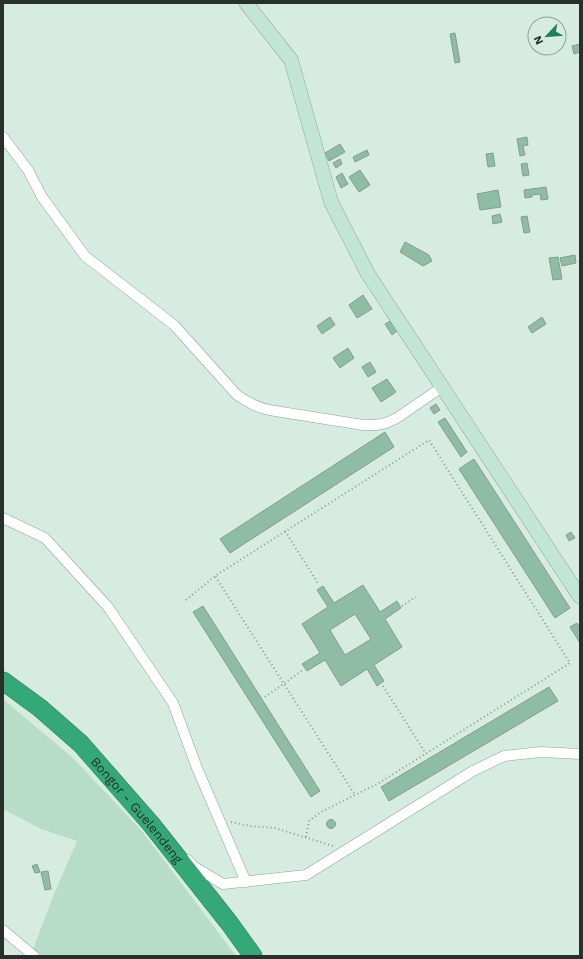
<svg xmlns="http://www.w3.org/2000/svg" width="583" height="959" font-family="'Work Sans',sans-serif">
<rect width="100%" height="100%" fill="#d6ece0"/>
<polygon fill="#b7ddc8" points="3,699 74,759 141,830 236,956 37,956 32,952 54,894 77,841 41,829 3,809"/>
<g fill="#8fbca4" stroke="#879c90" fill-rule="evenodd">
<polygon points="455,33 460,62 455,63 450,34"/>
<polygon points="580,44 580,52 574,54 572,46"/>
<polygon points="527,137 528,145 523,146 525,155 520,156 517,139"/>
<polygon points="340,144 345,152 329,161 325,153"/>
<polygon points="367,150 369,155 355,162 353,157"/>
<polygon points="493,153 495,166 488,167 486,154"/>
<polygon points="340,159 342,164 336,168 333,163"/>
<polygon points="527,163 529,175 523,176 521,164"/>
<polygon points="360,170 370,185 359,192 349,177"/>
<polygon points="342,173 348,184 341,188 336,177"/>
<polygon points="546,187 548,199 541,200 540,194 532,195 532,197 525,198 524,190"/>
<polygon points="498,190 501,207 480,210 477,194"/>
<polygon points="500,214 502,222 493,224 492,216"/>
<polygon points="527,216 530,232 524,233 521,217"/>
<polygon points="405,242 429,255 432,261 423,266 400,252"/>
<polygon points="575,255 576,263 562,266 560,258"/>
<polygon points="558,257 562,279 553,280 549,258"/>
<polygon points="363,295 372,309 357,318 349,305"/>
<polygon points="330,317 335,325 322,334 317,326"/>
<polygon points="542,317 546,324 532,333 528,327"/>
<polygon points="392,320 398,330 392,335 385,324"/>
<polygon points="348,348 354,358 340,368 333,358"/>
<polygon points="370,362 376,372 368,377 362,367"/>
<polygon points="387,379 396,392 381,402 372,388"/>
<polygon points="436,404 440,410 434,414 430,408"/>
<polygon points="445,418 467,452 461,457 438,422"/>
<polygon points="385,432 394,447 230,553 220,539"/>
<polygon points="474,459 570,608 555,618 459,469"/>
<polygon points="571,532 575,538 569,541 566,535"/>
<path d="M 363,585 L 380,612 L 397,601 L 401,608 L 385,619 L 402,647 L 374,665 L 384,681 L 377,686 L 367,669 L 341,686 L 325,660 L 307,671 L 302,664 L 320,653 L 302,624 L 328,607 L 317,590 L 323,586 L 334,603 ZM 355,614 L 371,639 L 345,655 L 330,630 Z"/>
<polygon points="203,606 320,791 311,797 193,612"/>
<polygon points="577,623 580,628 580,643 570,627"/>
<polygon points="549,687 558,701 389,801 381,787"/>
<circle cx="331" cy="824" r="4.5"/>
<polygon points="37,864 40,872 35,873 32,866"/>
<polygon points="48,871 51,889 45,890 41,872"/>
</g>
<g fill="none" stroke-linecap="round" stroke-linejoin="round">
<g stroke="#8fa499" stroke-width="11">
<g id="street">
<path d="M 3,137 L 28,170 L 42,197 L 85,256 L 174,325 L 237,395 C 248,403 256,407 269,410 L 363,425 L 376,425 L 386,423 L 397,418 L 442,387"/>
<polyline points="3,518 45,538 108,607 173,703 197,768 246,882"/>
<polyline points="188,860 193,866 223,884 306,875 473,771 504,756 541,752 580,754"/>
<polyline points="3,930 34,956"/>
</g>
</g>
<g stroke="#8fa499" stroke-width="15">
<polyline id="secondary" points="246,3 291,60 331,202 368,274 580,597"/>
</g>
<g stroke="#307e5d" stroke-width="19">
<g id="highway">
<path id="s1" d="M 3,681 L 40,708 L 81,744 L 151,824 L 230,924 L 253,956"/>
</g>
</g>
<g stroke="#8a9a91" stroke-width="2" stroke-dasharray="1 3" stroke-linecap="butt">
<polyline points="285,531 319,585"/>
<polyline points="186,600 215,576"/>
<polyline points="402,606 416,597"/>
<polyline points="383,686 426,754"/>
<polyline points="265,697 303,670"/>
<polyline points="231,822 250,826 275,828 333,846"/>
<polyline points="306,837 309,821 321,812 379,783 570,663 429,440 215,576 355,795"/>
</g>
<use href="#street" stroke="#fff" stroke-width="10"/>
<use href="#secondary" stroke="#c2e5d6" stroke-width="14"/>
<use href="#highway" stroke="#35a878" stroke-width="18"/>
</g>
<g text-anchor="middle" stroke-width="3" stroke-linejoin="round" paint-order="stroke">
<g font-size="13" fill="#28302c" stroke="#d6ece0">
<text dy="5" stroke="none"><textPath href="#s1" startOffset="187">Bongor - Guelendeng</textPath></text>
</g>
</g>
<rect width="583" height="959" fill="none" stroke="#28302c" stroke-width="8"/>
<g transform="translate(547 36) rotate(244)"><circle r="19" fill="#d6ece0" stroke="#90a198"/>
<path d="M0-3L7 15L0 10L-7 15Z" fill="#1e815a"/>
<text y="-6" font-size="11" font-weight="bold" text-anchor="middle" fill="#28302c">N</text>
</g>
</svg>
